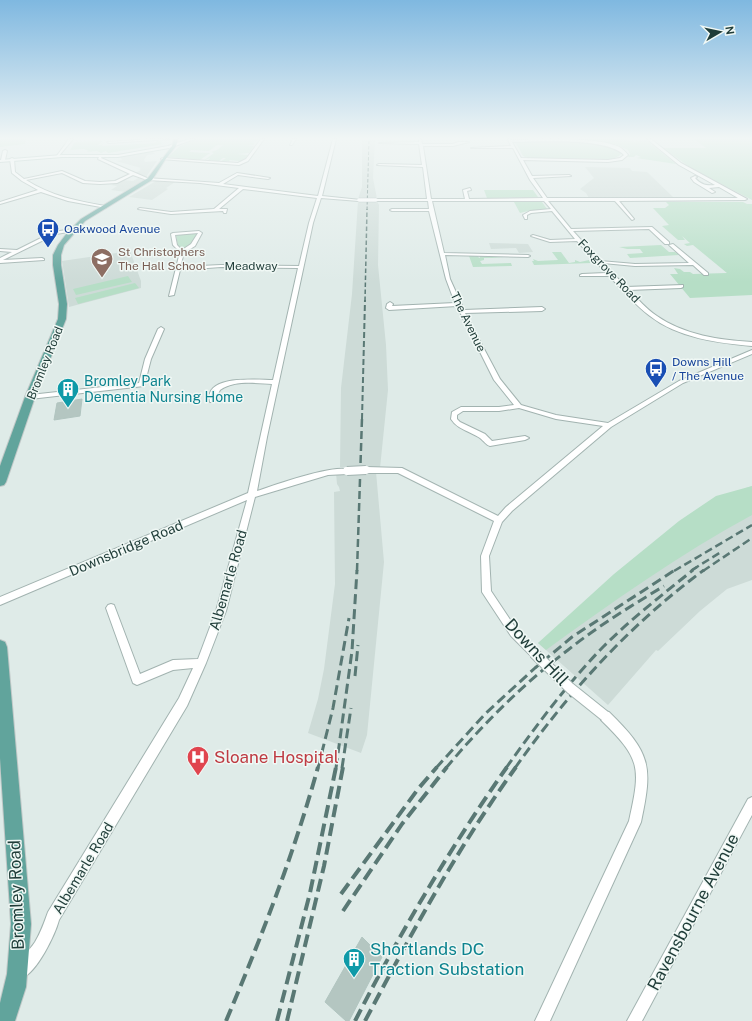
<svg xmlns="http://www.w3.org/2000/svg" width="752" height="1021" font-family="'Public Sans',sans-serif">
<rect width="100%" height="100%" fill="#dfebe8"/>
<g fill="#cddbd7">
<polygon points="362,139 375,139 373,178 377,199 358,199 362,187"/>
<polygon points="152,151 155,154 147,155 144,160 145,162 157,161 146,177 135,173 141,170 139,169 141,168 116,161 122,160 120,156"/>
<polygon points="585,167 630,168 632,171 647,172 674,198 589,198 586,193 580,189 594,178"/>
<polygon points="140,177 143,181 126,192 111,190 117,186 111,185 123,180 133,181"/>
<polygon points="156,181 175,182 166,188 168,189 152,200 129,197"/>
<polygon points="358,201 377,201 379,205 378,265 386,345 388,390 380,468 340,467 341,388 352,294"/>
<polygon points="489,243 528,244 533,252 519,253 516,248 491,249"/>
<polygon points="130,251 141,281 141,288 69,307 62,261"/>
<polygon points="376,472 384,562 367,735 361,753 308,733 318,699 324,669 335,584 334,492 340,491 339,487 337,484 336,473"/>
<polygon points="752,486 752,580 727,589 700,611 658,651 656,650 608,705 538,643 746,488"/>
</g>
<g fill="#b6dec6">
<polygon points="0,139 26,139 25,144 0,147"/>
<path d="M 197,139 L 260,139 L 258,141 L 250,142 L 255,143 L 253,144 L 255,145 L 246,145 L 254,146 L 249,153 L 237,154 L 248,155 C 245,159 243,163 237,163 L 239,161 L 229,160 L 230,161 L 220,162 L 226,158 L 223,158 L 218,162 L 207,161 L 210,158 L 203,161 L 214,153 L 211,152 L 217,150 L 223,145 L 217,145 L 209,151 L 191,150 L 189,152 L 210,153 L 200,160 L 168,157 L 180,146 Z"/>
<polygon points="513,139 625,139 634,142 646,140 676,164 636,158 641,157 636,155 634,157 628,157 630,154 628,150 615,144 596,141"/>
<polygon points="694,139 752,139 752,200 691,168 663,148 706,148"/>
<polygon points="103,141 97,146 103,144 102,146 155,143 157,141 160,141 162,143 161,144 164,144 108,153 106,151 101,153 97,151 86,152 89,151 84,149 70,150 75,142"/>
<polygon points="517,142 599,143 606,144 622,153 619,156 612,159 527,158 523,156 516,143"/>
<polygon points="484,190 533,190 538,197 487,198"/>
<polygon points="514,202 542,202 547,209 528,211 520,213"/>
<polygon points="666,202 743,202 747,204 752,204 752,295 690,298 670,274 678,274 674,268 680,269 684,272 690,272 693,274 727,273 693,245 687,246 684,244 690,243 682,236 685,240 678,240 662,226 669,225 653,208 665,208 669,205"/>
<polygon points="196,233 198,234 191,246 183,248 178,246 176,235"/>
<polygon points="661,245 669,252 675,252 679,255 630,258 627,254 643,253 640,249 627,249 619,247"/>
<polygon points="552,252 561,252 569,263 575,262 575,260 580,262 589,260 591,263 534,265 532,261 534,261 533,259 538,261 558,260"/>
<polygon points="478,255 478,257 480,258 480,256 504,258 484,258 484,260 480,261 482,264 511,263 512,266 473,267 469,256"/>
<polygon points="128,276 132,282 76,295 73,289"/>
<polygon points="135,283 139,288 78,304 75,298"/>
<path d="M 752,486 L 752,515 C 680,554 612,602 546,650 L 538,643 L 614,574 L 679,521 L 716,496 Z"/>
</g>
<g fill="#b4c6c1" stroke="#b1c5c0">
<polygon points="82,399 80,416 54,420 57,403"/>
<polygon points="362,937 382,957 349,1021 346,1021 325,1002"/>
</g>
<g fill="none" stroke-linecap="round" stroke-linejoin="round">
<g stroke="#a2b3b0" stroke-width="2">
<g id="minor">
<polygon points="69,139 73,139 58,157 56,157"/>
<polygon points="151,139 169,139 109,143 107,142"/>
<polygon points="261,139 264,139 248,161 239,165 161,159 163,158 238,163 246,159"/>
<polygon points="293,139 296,139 292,145 290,145"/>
<path d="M 333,139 L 336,139 L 322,196 L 361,200 L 359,201 L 321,198 L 313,223 L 267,437 L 257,491 C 272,486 341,461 351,471 L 347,474 L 328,475 L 255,497 L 226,611 L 206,663 L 187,706 L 59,920 C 55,935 37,972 22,978 L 17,976 L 15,971 C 19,960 29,951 35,942 C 41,932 44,923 48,912 L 179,698 L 193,668 L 173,670 L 137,685 L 133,683 L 106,608 L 108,605 L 111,604 L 114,605 L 140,674 L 173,660 L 198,659 L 216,611 L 247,500 L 0,605 L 0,597 L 248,493 L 272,384 C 255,383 234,380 220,390 L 214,402 L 210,402 C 203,374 257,380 273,380 L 298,268 L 221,267 L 180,270 L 174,295 L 169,296 L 180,252 L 173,245 L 171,234 L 173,233 L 199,231 L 202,233 L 195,246 L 184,253 L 180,267 L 221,265 L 299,266 L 309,223 L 317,198 L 243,189 L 219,209 L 227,209 L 226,213 L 224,213 L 223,211 L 171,214 L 138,209 L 140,208 L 171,212 L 214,209 L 239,188 L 200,183 L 147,180 L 133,175 L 117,183 L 100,184 L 83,183 L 62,173 L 26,180 C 51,196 77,201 105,206 L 106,208 L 68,201 L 41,192 L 0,204 L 0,202 L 38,190 L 22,181 L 12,173 L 10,159 L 12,158 L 14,159 L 15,172 L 24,179 L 62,171 L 85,181 L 100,182 L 115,181 L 130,174 L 98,159 L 100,155 L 102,156 L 101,158 L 147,178 L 219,183 L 237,173 L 270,178 L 268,179 L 238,175 L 223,184 L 318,196 ZM 198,233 L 191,244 L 182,250 L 177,245 L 175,235 Z"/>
<path d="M 419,139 L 421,139 L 422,144 L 453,144 L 458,142 L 469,142 L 453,146 L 423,146 L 431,199 L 465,199 L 463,190 L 470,188 L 471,190 L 467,191 L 469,199 L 543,198 L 530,180 L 513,148 L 471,148 L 511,146 L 508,139 L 511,140 C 536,140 601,136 621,148 C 624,150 626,153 628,155 L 622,160 L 608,162 L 523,160 L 532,176 L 569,175 L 571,176 L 533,178 L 547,198 L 738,198 L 719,187 L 709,188 L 715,192 L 712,193 L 694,182 L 691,178 L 695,176 L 697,177 L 695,178 C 701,185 707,186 715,185 L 679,165 L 647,139 L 651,139 L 681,163 L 747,199 L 745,200 L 619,201 L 634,219 L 632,220 L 615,201 L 548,201 L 571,229 L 652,227 L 669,242 L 669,244 L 665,244 L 649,229 L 573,231 L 600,261 L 635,264 L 689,263 L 669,245 L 673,244 L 708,273 L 708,275 L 704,275 L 693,265 L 635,266 L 603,263 L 626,287 L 683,285 L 683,287 L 681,288 L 629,290 C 638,299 646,309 657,316 C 684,335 720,340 752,342 L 752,346 C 718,343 678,338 650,316 C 635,305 622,289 609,276 L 580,276 L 580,275 L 582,274 L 606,273 L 577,241 L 550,242 L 531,236 L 533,235 L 550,240 L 575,239 L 552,211 L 531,213 L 527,215 L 527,219 L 525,219 L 523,215 L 530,211 L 551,209 L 544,201 L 432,201 L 444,253 L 528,255 L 530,256 L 528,257 L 445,255 L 450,279 L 464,310 L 542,307 L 545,309 L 542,311 L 465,313 L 500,379 L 521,405 L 556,415 L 608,423 L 679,381 L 752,350 L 752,354 L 683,383 L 611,427 L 512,511 L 502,522 L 489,556 L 491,591 L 517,630 L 537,650 L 539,653 L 537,656 L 534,658 L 531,656 L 511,636 L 482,592 L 481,556 L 494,521 L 398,473 L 366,473 L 362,470 L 366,467 L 402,468 L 498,516 L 506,507 L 603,426 L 556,419 L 519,408 L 499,411 L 463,411 L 457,415 L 457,419 L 460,422 L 485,434 L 492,441 L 525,436 L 529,438 L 525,440 L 490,446 C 486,445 484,441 480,438 C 470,431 458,430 451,419 L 452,412 L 461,407 L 499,407 L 514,405 L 494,380 L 457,306 L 389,310 L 386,308 L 387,304 L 390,302 L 393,304 L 392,306 L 455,303 L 446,279 L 429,211 L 392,211 L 390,210 L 392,209 L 429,209 L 428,201 L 376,201 L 374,200 L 376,199 L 427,199 L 423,167 L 377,165 L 379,164 L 422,165 L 419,144 L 379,143 L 419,142 ZM 512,142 C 538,142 606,137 624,155 L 620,158 L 608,160 L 521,158 Z"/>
<polygon points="5,150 7,151 5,160 3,161 1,160 3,151"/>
<polygon points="73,229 75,230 75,231 56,234 3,260 42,258 44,259 44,260 0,263 0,258 12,252 0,251 0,249 17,250 53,232"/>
<polygon points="161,327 164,329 151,359 144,386 30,399 27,397 30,395 139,383 145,359 158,329"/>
<path d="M 605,711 L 609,712 C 651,753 653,766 641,822 L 550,1021 L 535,1021 L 629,821 C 641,767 641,759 601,720 L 600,716 L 601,712 Z"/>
<polygon points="752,797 752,815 642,1021 627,1021 748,799"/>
</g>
</g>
<g stroke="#9db8b2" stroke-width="2">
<polygon id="secondary" points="189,139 195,139 169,148 118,157 62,157 0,162 0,160 62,155 118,155 168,146"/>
</g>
<g stroke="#c0c8c7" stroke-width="2">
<g id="primary">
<polygon points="174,139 178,139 176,146 165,160 152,180 85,221 64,245 61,255 61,265 67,304 66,319 35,397 6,482 4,485 0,486 0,466 25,397 58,319 59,304 53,265 53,255 58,245 67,233 81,219 148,178 172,146"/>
<polygon points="0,640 5,642 7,647 31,924 26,987 15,1021 0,1021 0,1003 7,974 11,924 0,758"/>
</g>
</g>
<use href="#minor" fill="#fff" fill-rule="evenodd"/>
<use href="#secondary" fill="#fff" fill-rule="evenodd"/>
<use href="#primary" fill="#61a49c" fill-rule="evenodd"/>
<polyline stroke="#597874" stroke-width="1" stroke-dasharray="3.5 2" stroke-linecap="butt" points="367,210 369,139"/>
<polyline stroke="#597874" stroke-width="1.5" stroke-dasharray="4.5 2.5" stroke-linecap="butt" points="365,301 367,209"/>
<polyline stroke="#597874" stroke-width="2" stroke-dasharray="6 3" stroke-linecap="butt" points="362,419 365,300"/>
<g stroke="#597874" stroke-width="2.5" stroke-dasharray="8 4" stroke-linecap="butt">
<polyline points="692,570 721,552"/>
<polyline points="357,571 362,418"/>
<polyline points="674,571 752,525"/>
<polyline points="691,571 697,567"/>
<polyline points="703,571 752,538"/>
</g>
<g stroke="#597874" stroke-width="3" stroke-dasharray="10 5" stroke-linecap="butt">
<polyline points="355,676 358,645"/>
<polyline points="318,768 333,708 349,618"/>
<polyline points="336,768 352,651 357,570"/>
<polyline points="342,768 351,708"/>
<polyline points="436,768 486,713 535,668 572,637 675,570"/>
<path d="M 446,768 C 482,725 523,684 568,650 C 598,626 631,606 664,586"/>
<path d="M 506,768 C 536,726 567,684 603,647 C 631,619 662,595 693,570"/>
<path d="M 515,768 C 568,693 630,624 704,570"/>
</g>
<g stroke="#597874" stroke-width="4" stroke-dasharray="13 6" stroke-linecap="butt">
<polyline points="341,894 418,789 437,767"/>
<polyline points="343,911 402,824 447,767"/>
<path d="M 226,1021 C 261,938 294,854 318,767"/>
<polyline points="277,1021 310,893 336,767"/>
<polyline points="287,1021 324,866 343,767"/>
<path d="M 355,1021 C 400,933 450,848 507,767"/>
<path d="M 365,1021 C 411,934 458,847 516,767"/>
</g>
<g stroke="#a2b3b0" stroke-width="4.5" stroke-linecap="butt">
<polyline id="minor-bridge-far2" points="359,200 376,200"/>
</g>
<g stroke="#a2b3b0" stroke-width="10" stroke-linecap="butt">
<polyline id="minor-bridge-far1" points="347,471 366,470"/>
</g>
<g stroke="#a2b3b0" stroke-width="12" stroke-linecap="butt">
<polyline id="minor-bridge" points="534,653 570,688 605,716"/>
</g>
<use href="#minor-bridge-far2" stroke="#fff" stroke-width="3.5"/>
<use href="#minor-bridge-far1" stroke="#fff" stroke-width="8"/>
<use href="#minor-bridge" stroke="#fff" stroke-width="10"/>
</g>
<linearGradient id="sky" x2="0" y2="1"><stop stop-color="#7fb8e0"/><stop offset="0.49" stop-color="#f1f6f5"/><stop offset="1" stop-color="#f1f6f5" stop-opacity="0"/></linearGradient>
<rect width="752" height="282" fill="url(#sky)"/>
<defs>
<g id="bus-pin" transform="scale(1.15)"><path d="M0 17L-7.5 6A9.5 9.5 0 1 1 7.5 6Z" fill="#1a4fb4" stroke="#f0f8f5"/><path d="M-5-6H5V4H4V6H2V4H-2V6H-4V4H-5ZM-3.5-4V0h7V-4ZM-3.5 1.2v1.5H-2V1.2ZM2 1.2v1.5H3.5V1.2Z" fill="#fff"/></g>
<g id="school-pin" transform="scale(1.15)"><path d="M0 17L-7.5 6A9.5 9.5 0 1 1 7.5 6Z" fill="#8d6e63" stroke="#f0f8f5"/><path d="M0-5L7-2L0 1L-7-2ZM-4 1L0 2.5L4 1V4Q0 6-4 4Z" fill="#fff"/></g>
<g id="building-pin" transform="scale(1.15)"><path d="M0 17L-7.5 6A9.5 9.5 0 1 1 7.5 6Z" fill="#0f9aa8" stroke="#f0f8f5"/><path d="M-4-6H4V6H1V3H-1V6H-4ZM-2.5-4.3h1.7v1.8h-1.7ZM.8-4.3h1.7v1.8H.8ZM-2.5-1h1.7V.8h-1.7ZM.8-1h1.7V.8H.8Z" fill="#fff"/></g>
<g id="hospital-pin" transform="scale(1.15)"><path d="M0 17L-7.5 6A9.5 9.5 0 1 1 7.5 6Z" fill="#e0444e" stroke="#f0f8f5"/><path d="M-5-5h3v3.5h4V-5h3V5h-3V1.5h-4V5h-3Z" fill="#fff"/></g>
</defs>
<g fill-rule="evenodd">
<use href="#bus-pin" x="48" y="229"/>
<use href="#school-pin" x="102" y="259"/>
<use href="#bus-pin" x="656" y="369"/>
<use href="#building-pin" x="68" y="389"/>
<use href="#hospital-pin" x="198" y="757"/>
<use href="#building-pin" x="354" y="959"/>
</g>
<g text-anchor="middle" stroke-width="3" stroke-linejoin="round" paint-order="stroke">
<g font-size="12" fill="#164399" stroke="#f0f8f5" text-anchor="start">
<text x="64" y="233">Oakwood Avenue</text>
<text x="672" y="366">Downs Hill<tspan x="672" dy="14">/ The Avenue</tspan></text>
</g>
<g font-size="12" fill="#785e54" stroke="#f0f8f5" text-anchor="start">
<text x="118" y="256">St Christophers<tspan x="118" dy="14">The Hall School</tspan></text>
</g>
<g font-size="12" fill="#1f3c38" stroke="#f0f8f5">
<text x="251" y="270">Meadway</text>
<text transform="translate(609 271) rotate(46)" y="4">Foxgrove Road</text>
<text transform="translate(468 322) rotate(64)" y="4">The Avenue</text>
<text transform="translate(45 363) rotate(-68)" y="4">Bromley Road</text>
</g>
<g font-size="14" fill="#0d838f" stroke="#f0f8f5" text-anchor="start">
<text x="84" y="386">Bromley Park<tspan x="84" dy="16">Dementia Nursing Home</tspan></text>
</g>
<g font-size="14" fill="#1f3c38" stroke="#f0f8f5">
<text transform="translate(126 548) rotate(-23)" y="5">Downsbridge Road</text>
<text transform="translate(228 580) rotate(-74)" y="5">Albemarle Road</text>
<text transform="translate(83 868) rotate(-59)" y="5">Albemarle Road</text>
</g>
<g font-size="17" fill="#1f3c38" stroke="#f0f8f5">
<text transform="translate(537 652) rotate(47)" y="6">Downs Hill</text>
<text transform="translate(16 895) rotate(-92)" y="6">Bromley Road</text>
<text transform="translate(693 912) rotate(-62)" y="6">Ravensbourne Avenue</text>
</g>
<g font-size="17" fill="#be3a42" stroke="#f0f8f5" text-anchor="start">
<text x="214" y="763">Sloane Hospital</text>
</g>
<g font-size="17" fill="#0d838f" stroke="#f0f8f5" text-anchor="start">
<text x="370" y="955">Shortlands DC<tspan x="370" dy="20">Traction Substation</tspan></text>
</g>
</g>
<g transform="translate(720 32) rotate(81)" stroke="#f0f8f5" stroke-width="3" paint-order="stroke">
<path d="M0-3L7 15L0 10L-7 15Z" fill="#1f3c38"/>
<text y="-6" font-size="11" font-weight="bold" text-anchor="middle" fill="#1f3c38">N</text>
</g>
</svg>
